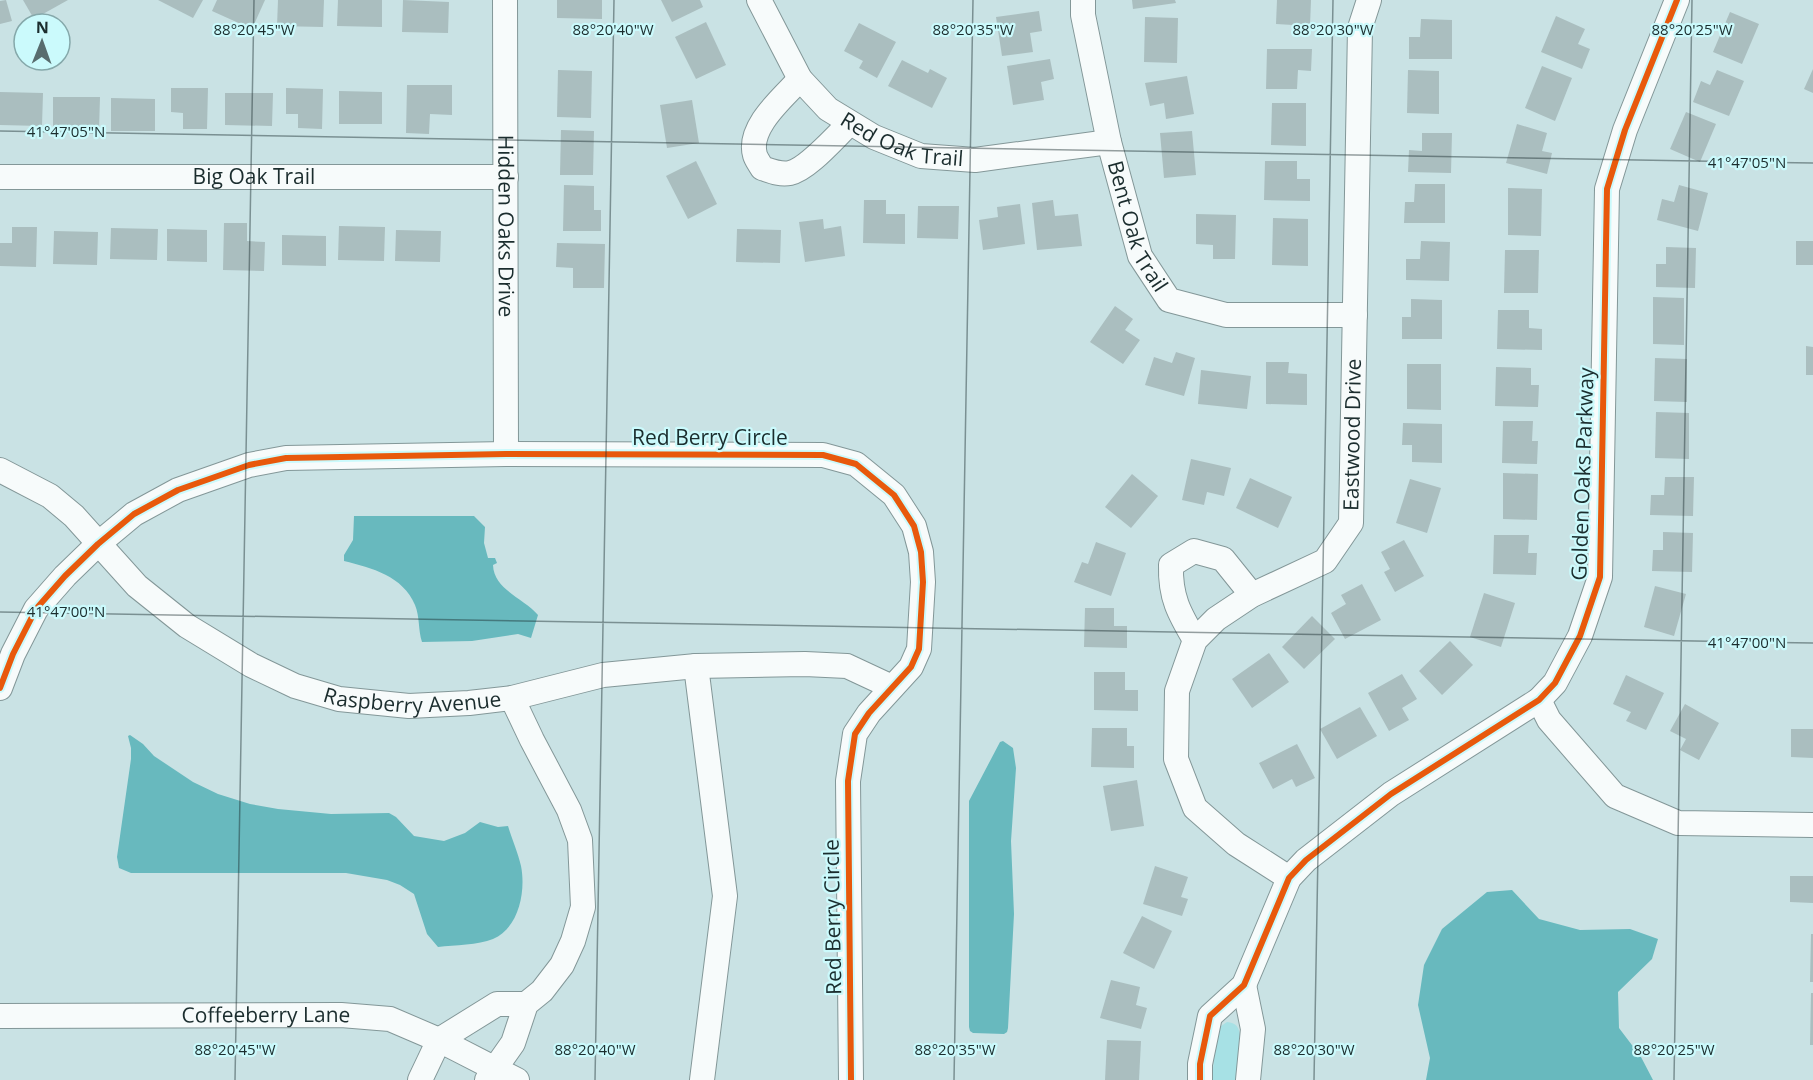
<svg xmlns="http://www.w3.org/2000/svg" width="1813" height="1080" font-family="'Open Sans',sans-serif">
<rect width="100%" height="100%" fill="#c9e2e4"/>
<path fill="#a7e1e5" d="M 1227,1022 C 1236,1023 1238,1026 1240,1034 L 1236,1080 L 1212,1080 L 1217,1029 Z"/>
<g fill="#68b9be">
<path d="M 354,516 L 474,516 L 485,527 L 484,543 L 488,558 L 495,558 L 497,563 L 493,565 C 494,590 524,598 538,615 L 531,638 L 518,634 L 472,641 L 422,642 C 418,630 420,617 415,605 C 403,576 372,568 344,561 L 344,555 L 353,540 Z"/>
<path d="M 130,735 L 143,744 L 154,756 L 193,782 L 218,794 L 250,804 L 278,809 L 331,814 L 389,813 L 396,817 L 414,836 L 444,841 L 465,833 L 480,822 L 498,827 L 508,826 C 512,839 518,853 521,866 C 526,891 519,928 493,939 C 478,945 455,945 438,947 L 427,934 L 414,894 L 400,885 L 387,880 L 346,873 L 131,873 L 119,868 L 117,857 L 131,759 L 131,748 L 128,736 Z"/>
<polygon points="1003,741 1013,748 1016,768 1011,841 1014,914 1008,1028 1007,1032 1004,1034 973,1033 970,1031 969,1027 969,801 1000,742"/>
<polygon points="1512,890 1539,919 1580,930 1630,929 1658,939 1652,959 1618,992 1619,1028 1641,1057 1653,1080 1426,1080 1430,1058 1418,1005 1424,965 1442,929 1487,892"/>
</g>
<g fill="#aabebf">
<polygon points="6,0 12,21 0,24 0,1"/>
<polygon points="23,0 68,0 34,19"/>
<polygon points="158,0 203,0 193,18"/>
<polygon points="217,0 265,0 252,29 212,11"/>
<polygon points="278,0 324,0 323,27 277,26"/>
<polygon points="338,0 382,0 382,27 337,26"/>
<polygon points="403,0 449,2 448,33 402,32"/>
<polygon points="557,0 602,0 602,19 557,18"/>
<polygon points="661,0 700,0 703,7 672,22"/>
<polygon points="1132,0 1175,0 1176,3 1133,9"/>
<polygon points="1277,0 1311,0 1310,26 1276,24"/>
<polygon points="1039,11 1042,31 1030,33 1033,52 1002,56 996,17"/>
<polygon points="1730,12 1759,24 1742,64 1713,52"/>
<polygon points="1556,16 1585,29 1578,44 1590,49 1582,69 1541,52"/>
<polygon points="1145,17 1178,18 1177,63 1144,62"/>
<polygon points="1421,19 1452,20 1452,59 1409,59 1409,37 1420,37"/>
<polygon points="706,22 726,65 696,79 675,37"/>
<polygon points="859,23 896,42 877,78 859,68 863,61 844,51"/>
<polygon points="1267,49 1312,49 1311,71 1298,70 1297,89 1266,89"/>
<polygon points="1050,59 1054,79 1041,82 1044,100 1013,105 1007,66"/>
<polygon points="902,60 928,73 930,69 947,78 932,108 888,86"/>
<polygon points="1542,66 1572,78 1555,121 1525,108"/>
<polygon points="1813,69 1813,93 1804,89"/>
<polygon points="558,70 592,71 591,118 557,117"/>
<polygon points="1408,70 1439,71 1439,114 1407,113"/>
<polygon points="1717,70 1744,81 1729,116 1693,102 1701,81 1710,85"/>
<polygon points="1187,76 1194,114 1166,119 1164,103 1150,106 1145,83"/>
<polygon points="407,85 452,85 452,115 430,114 429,134 406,133"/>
<polygon points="171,88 208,88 207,129 183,129 183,113 171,112"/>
<polygon points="286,88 323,89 322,129 298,128 298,114 286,114"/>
<polygon points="339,91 382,92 382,124 339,124"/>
<polygon points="0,92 43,93 42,126 0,125"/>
<polygon points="225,93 273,93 272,126 225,125"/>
<polygon points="53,97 100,97 99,131 53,130"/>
<polygon points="111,98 155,99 155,131 111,131"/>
<polygon points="692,100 699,143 667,148 660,105"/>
<polygon points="1272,103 1306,103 1306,146 1271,145"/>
<polygon points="1686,112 1716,124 1700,162 1670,149"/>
<polygon points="1517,124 1547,133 1542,151 1552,153 1547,174 1506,163"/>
<polygon points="561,130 594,131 593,175 560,175"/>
<polygon points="1192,131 1196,175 1164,178 1160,133"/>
<polygon points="1422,133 1452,133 1451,173 1408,172 1409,150 1422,151"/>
<polygon points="696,161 717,204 688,219 666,176"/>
<polygon points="1265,161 1297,161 1297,179 1310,179 1310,201 1264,200"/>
<polygon points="1415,184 1445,184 1445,223 1404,223 1405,202 1414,202"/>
<polygon points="564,185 594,186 594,210 601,210 601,231 563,231"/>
<polygon points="1679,185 1708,193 1698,231 1657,220 1662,199 1674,202"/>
<polygon points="1508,188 1542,189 1541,236 1508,235"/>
<polygon points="864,200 886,200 886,214 905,214 905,244 863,243"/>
<polygon points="1053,200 1055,216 1078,214 1082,246 1037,250 1032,203"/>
<polygon points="1020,204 1025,244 983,250 979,220 998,217 997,207"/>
<polygon points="918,206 959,206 958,239 917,238"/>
<polygon points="1196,214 1236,215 1235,259 1213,259 1213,245 1196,244"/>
<polygon points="1273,218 1308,219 1308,266 1272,265"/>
<polygon points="823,219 824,229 841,226 845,256 805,262 799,222"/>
<polygon points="224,223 247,223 247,241 265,242 264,271 223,270"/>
<polygon points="339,226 385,227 384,261 338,260"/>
<polygon points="12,227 37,227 36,267 0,266 0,243 12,243"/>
<polygon points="111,228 158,229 157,260 110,259"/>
<polygon points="167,229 207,230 207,262 167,261"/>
<polygon points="737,229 781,230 780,263 736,262"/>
<polygon points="396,230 441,231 440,262 395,261"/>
<polygon points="54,231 98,232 97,265 53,264"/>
<polygon points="282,235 326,236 326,266 282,265"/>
<polygon points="1421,241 1450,242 1449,281 1406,280 1406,259 1420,259"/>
<rect x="1796" y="241" width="17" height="24"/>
<polygon points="557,243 605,244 604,288 573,288 573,268 556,267"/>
<polygon points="1666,247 1696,248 1695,288 1656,287 1656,264 1666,264"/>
<polygon points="1505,250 1539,250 1538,293 1504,293"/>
<polygon points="1653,297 1684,298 1684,345 1653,344"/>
<polygon points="1411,299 1442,300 1442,339 1402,339 1402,317 1411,317"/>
<polygon points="1115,306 1133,319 1125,330 1140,340 1123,364 1090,342"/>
<polygon points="1498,310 1529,310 1529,328 1542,329 1542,350 1497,349"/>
<polygon points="1806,346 1813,347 1813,375 1806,375"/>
<polygon points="1176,352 1195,358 1184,396 1145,385 1154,357 1172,363"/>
<polygon points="1655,358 1687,359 1687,402 1654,401"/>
<polygon points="1266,362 1289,362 1288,373 1307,374 1307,405 1266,404"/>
<polygon points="1407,364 1441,364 1441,410 1407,409"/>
<polygon points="1496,367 1531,368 1531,385 1539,385 1538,407 1495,406"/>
<polygon points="1201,370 1251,376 1247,409 1198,404"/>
<polygon points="1656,412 1689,413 1689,459 1655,458"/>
<polygon points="1503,421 1533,421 1532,441 1538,441 1537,464 1502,463"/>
<polygon points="1403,423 1442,424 1442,463 1412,462 1412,445 1402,445"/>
<polygon points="1191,459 1231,468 1224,496 1207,492 1204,505 1182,500"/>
<polygon points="1503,473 1538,474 1537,520 1503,519"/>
<polygon points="1132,474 1158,496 1131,528 1105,507"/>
<polygon points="1665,477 1694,477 1693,516 1650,515 1651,495 1664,495"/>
<polygon points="1250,478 1292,497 1278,528 1236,508"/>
<polygon points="1410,479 1441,488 1427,533 1396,523"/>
<polygon points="1663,532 1693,533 1692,572 1652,571 1653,550 1663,550"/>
<polygon points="1494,535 1529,535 1528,553 1537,553 1536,575 1493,574"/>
<polygon points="1404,540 1424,576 1395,592 1384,572 1390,569 1381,552"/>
<polygon points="1096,542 1126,553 1111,596 1074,582 1082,562 1088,564"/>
<polygon points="1362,584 1381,620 1345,639 1331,613 1346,604 1341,595"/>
<polygon points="1655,586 1686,594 1674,636 1644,627"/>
<polygon points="1484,593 1515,603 1501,647 1470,637"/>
<polygon points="1085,608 1114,608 1114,626 1127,626 1127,648 1084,647"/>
<polygon points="1312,616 1335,639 1304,669 1282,647"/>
<polygon points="1450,641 1473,665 1442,695 1419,671"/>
<polygon points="1269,653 1289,682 1252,708 1232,679"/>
<polygon points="1094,672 1125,672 1125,690 1138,690 1138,711 1094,710"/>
<polygon points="1402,674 1417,699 1402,708 1409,720 1389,731 1368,693"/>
<polygon points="1626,675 1664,693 1646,730 1626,721 1631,712 1613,704"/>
<polygon points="1685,704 1719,723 1699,760 1680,750 1686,739 1670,731"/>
<polygon points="1360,707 1377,736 1337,759 1320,729"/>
<polygon points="1092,728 1127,728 1127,746 1134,746 1134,768 1091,767"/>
<polygon points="1791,729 1813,729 1813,758 1791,757"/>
<polygon points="1297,744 1315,778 1296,787 1292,779 1273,789 1259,763"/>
<polygon points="1137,780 1144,826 1111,831 1103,786"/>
<polygon points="1155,866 1188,877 1181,897 1188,899 1182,916 1143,904"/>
<polygon points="1790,876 1813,876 1813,903 1790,902"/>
<polygon points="1142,916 1172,931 1154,969 1123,953"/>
<polygon points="1811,934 1813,934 1813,982 1810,982"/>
<polygon points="1111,980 1140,987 1136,1005 1147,1008 1141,1029 1100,1018"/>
<polygon points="1811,993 1813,993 1813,1045 1810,1045"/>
<polygon points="1107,1040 1141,1041 1139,1080 1105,1080"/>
</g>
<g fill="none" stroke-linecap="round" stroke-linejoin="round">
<g stroke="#839798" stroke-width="26">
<g id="minor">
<path id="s1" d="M 505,0 L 506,454"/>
<path id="s2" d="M 759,0 L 800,79 L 828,109 L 874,137 L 921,156 L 975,160 L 1109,142"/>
<path id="s3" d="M 1083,0 L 1083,15 L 1109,142 L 1140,256 L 1169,300 L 1226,315 L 1355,315"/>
<path d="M 800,79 C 784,97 747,127 755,155 C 756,159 760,164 762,168 C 771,171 780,175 790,173 C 808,169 835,137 849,124"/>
<path id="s4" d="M 0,177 L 506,177"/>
<path id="s5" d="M 0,470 L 50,496 L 74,516 L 137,586 L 187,626 L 251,665 L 295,686 L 339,699 L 409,706 L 469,703 L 512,698 L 603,675 L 696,666 L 805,664 L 847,666 L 892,687"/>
<path d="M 1195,640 C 1179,613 1170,597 1171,565 L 1194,551 L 1223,559 L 1252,595"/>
<polyline points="696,666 725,896 702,1080"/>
<polyline points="0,688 13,654 36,609 65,576 98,544 134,514 178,490 249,465 286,458 506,454 823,455 856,464 894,495 914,526 921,552 923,582 919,649 911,667 869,713 855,734 848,781 851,1080"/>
<polyline points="1539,700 1549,720 1615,796 1678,823 1813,825"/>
<path id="s6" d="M 1289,878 L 1236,844 L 1195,808 L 1176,759 L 1177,691 L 1195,640 L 1216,619 L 1252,595 L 1325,561 L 1351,523 L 1360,28 L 1369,0"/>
<polyline points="1244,985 1253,1029 1248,1080"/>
<path id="s7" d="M 0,1016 L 341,1015 L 390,1019 L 439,1040 L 517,1080"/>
<polyline points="420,1080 439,1040 497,1004 526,1004"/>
<polyline points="487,1080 513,1043 526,1004 542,991 562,965 573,941 583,907 580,840 569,810 532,740 512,698"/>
<polyline points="1200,1080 1200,1064 1210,1016 1244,985 1289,878 1306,860 1391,794 1539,700 1555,683 1580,636 1600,577 1607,189 1625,130 1677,0"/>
</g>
</g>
<use href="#minor" stroke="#f7fbfb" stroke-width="24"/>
<g stroke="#cbfafc" stroke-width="10">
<g id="cycleway">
<polyline points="0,688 13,654 36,609 65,576 98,544 134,514 178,490 249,465 286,458 506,454 823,455 856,464 894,495 914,526 921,552 923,582 919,649 911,667 869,713 855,734 848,781 851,1080"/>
<polyline points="1200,1080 1200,1064 1210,1016 1244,985 1289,878 1306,860 1391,794 1539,700 1555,683 1580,636 1600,577 1607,189 1625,130 1677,0"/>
</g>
</g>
<use href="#cycleway" stroke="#e8590c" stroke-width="6"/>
</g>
<path fill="none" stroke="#1b2d2e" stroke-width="1.5" stroke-opacity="0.45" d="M 0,131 L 1813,163M 0,612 L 1813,643M 235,1080 L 254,0M 595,1080 L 614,0M 954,1080 L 973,0M 1314,1080 L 1333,0M 1674,1080 L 1692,0"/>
<g text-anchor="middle" stroke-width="4.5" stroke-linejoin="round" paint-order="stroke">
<g font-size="21" fill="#1b2d2e" stroke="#cbfafc">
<text dy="7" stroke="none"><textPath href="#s2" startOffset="212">Red Oak Trail</textPath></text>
<text dy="7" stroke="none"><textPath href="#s4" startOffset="254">Big Oak Trail</textPath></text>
<text dy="7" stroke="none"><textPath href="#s3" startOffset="234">Bent Oak Trail</textPath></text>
<text dy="7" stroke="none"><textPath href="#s1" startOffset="226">Hidden Oaks Drive</textPath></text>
<text dy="7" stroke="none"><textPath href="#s6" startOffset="580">Eastwood Drive</textPath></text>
<text x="710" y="445">Red Berry Circle</text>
<text transform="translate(1583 474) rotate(-88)" y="7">Golden Oaks Parkway</text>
<text dy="7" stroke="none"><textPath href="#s5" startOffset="489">Raspberry Avenue</textPath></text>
<text transform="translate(833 917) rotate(-91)" y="7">Red Berry Circle</text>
<text dy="7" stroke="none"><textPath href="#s7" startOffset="266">Coffeeberry Lane</textPath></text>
</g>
</g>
<g font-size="15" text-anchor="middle" fill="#1b2d2e" stroke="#cbfafc" stroke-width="4.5" stroke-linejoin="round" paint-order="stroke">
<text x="254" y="35">88°20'45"W</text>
<text x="613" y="35">88°20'40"W</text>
<text x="973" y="35">88°20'35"W</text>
<text x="1333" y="35">88°20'30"W</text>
<text x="1692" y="35">88°20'25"W</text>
<text x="66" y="137">41°47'05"N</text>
<text x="1747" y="168">41°47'05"N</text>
<text x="66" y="617">41°47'00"N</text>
<text x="1747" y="648">41°47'00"N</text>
<text x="235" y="1055">88°20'45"W</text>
<text x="595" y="1055">88°20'40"W</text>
<text x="955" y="1055">88°20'35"W</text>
<text x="1314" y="1055">88°20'30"W</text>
<text x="1674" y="1055">88°20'25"W</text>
</g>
<g transform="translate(42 42) rotate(1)"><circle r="28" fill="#cbfafc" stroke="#85a8aa" stroke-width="1.5"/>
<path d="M0-4.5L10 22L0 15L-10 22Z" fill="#586c6e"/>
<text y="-9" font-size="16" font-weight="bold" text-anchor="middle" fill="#1b2d2e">N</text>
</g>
</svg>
